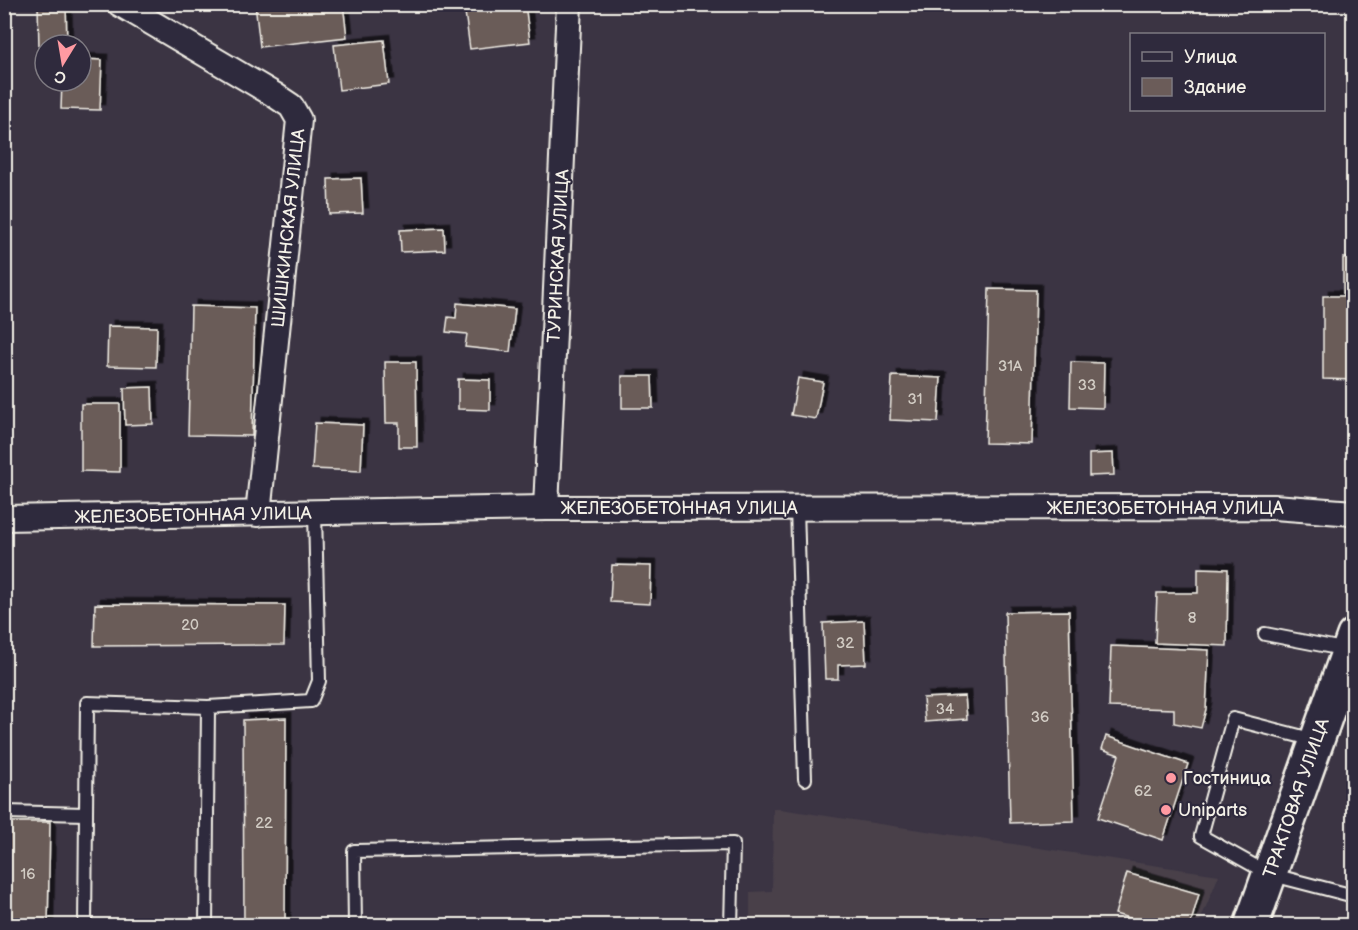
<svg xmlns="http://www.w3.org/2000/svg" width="1358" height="930" font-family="'Balsamiq Sans',sans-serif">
<defs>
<filter id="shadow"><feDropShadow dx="5.5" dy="-5.5" stdDeviation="0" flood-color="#0009"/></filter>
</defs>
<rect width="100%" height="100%" fill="#3b3443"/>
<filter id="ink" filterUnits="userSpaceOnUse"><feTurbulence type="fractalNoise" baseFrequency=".0167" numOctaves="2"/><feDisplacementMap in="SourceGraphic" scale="12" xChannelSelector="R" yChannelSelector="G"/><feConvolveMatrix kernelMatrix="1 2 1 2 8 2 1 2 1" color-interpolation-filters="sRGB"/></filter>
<g filter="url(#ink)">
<polygon fill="#49404a" points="773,808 1219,875 1198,926 750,925 750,892 772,891"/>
<g fill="#6b5c59" stroke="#f4f1e8" stroke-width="1.5" filter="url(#shadow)">
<polygon points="38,4 66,4 67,45 45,45 45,48 39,49"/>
<polygon points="255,4 343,4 347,37 260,47"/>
<polygon points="473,4 525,4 530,42 470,49 465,12 474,11"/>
<polygon points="384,40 389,84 339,90 334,45"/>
<polygon points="81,59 102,60 100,110 61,109 62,81 81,81"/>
<polygon points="361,178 363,213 329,214 328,179"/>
<polygon points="444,228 445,250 401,252 400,230"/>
<polygon points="1343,258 1354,258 1354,380 1323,379 1323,296 1343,296"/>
<polygon points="989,289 1036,290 1032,444 985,443"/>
<polygon points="457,303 515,309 510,352 465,347 467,334 446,332 448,317 456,318"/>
<polygon points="191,306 255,308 252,436 188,435"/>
<polygon points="108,326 157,327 156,367 107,366"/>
<polygon points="385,362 416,362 417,447 399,447 399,423 386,423"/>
<polygon points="1071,362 1104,363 1103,408 1070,407"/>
<polygon points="622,376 652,376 653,408 622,408"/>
<polygon points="892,376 941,378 938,422 890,420"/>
<polygon points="798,378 823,382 816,419 791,415"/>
<polygon points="458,379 490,380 490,410 458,409"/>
<polygon points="152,387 153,424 125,425 124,388"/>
<polygon points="81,404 120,404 120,472 81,471"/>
<polygon points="315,423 363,425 361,471 312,469"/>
<polygon points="1113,453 1114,475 1089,476 1089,454"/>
<polygon points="612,565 651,566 650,604 610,602"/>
<polygon points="1198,568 1228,569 1227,646 1155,643 1157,593 1198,593"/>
<polygon points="95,604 285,605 284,645 94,646"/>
<polygon points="1069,611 1074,821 1010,823 1005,612"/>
<polygon points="864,621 866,664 838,665 838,679 825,679 823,623"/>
<polygon points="1111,646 1209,650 1206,709 1201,728 1174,723 1174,709 1109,707"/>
<polygon points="965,696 967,719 925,722 923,698"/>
<polygon points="286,718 285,926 244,926 243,720"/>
<polygon points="1106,736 1188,764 1163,840 1098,818 1119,755 1102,749"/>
<polygon points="8,822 50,822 48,926 8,926"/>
<polygon points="1127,873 1199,894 1190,926 1157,926 1115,914"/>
</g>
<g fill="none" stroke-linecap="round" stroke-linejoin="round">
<g stroke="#f4f1e8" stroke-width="16">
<g id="lane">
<polyline points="797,507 805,779"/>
<polyline points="1265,634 1348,650"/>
<polyline points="1315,740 1233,719 1201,836 1269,874 1354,896"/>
<polyline points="4,812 86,814 87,703 208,707 311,701 319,681 315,513"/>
<polyline points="85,926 86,814"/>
<polyline points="206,926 208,707"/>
<polyline points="355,926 354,851 733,844 731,926"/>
</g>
</g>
<g stroke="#f4f1e8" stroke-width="28">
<g id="street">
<polyline points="120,4 273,94 291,106 299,120 258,514"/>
<polyline points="546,508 569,4"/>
<polyline points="4,518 546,508 1274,507 1354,513"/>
</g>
</g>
<g stroke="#f4f1e8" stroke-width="38">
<polyline id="secondary" points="1251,926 1354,636"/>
</g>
<use href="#lane" stroke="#2f2a3d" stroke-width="12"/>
<use href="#street" stroke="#2f2a3d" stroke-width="24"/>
<use href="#secondary" stroke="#2f2a3d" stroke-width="33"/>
</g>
</g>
<g fill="#ff9aa2" stroke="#2f2a3d" stroke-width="2">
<circle cx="1171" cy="778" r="6"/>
<circle cx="1166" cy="810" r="6"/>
</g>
<g text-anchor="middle" stroke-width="4.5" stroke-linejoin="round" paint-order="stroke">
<g font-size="15" fill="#d2ccc4">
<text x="1010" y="371">31А</text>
<text x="1087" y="390">33</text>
<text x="915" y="404">31</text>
<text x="1192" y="623">8</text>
<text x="190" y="630">20</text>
<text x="845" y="648">32</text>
<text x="945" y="714">34</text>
<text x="1040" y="722">36</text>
<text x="1143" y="796">62</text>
<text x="264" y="828">22</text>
<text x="28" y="879">16</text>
</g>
<g font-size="18" fill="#f4f1e8" stroke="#2f2a3d">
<text transform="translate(288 228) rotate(-84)" y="6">ШИШКИНСКАЯ УЛИЦА</text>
<text transform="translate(558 256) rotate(-87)" y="6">ТУРИНСКАЯ УЛИЦА</text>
<text x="679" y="514">ЖЕЛЕЗОБЕТОННАЯ УЛИЦА</text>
<text x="1165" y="514">ЖЕЛЕЗОБЕТОННАЯ УЛИЦА</text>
<text transform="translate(193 515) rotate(-1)" y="6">ЖЕЛЕЗОБЕТОННАЯ УЛИЦА</text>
<text transform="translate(1296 798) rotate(-71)" y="6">ТРАКТОВАЯ УЛИЦА</text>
</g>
<g font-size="18" fill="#f4f1e8" stroke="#2f2a3d" text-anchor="start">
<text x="1183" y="784">Гостиница</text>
<text x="1178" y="816">Uniparts</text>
</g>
</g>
<rect width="1358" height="930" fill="none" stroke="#2f2a3d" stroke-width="24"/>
<rect x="12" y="12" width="1334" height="906" fill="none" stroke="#f4f1e8" stroke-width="2" filter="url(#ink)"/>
<rect x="1130" y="33" width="195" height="78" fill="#2f2a3d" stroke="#7e7a81" stroke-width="1.5"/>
<rect x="1142" y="52" width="30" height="9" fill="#2f2a3d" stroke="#7e7a81" stroke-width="1.5"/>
<text x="1184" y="63" font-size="18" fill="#f4f1e8">Улица</text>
<rect x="1142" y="78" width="30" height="18" fill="#6b5c59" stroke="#7e7a81" stroke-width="1.5"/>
<text x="1184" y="93" font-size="18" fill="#f4f1e8">Здание</text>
<g transform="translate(63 63) rotate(191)"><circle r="28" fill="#2f2a3d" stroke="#7e7a81" stroke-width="1.5"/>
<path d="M0-4.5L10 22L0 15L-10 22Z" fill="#ff9aa2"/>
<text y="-9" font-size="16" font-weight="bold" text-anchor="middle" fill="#f4f1e8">С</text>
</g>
</svg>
